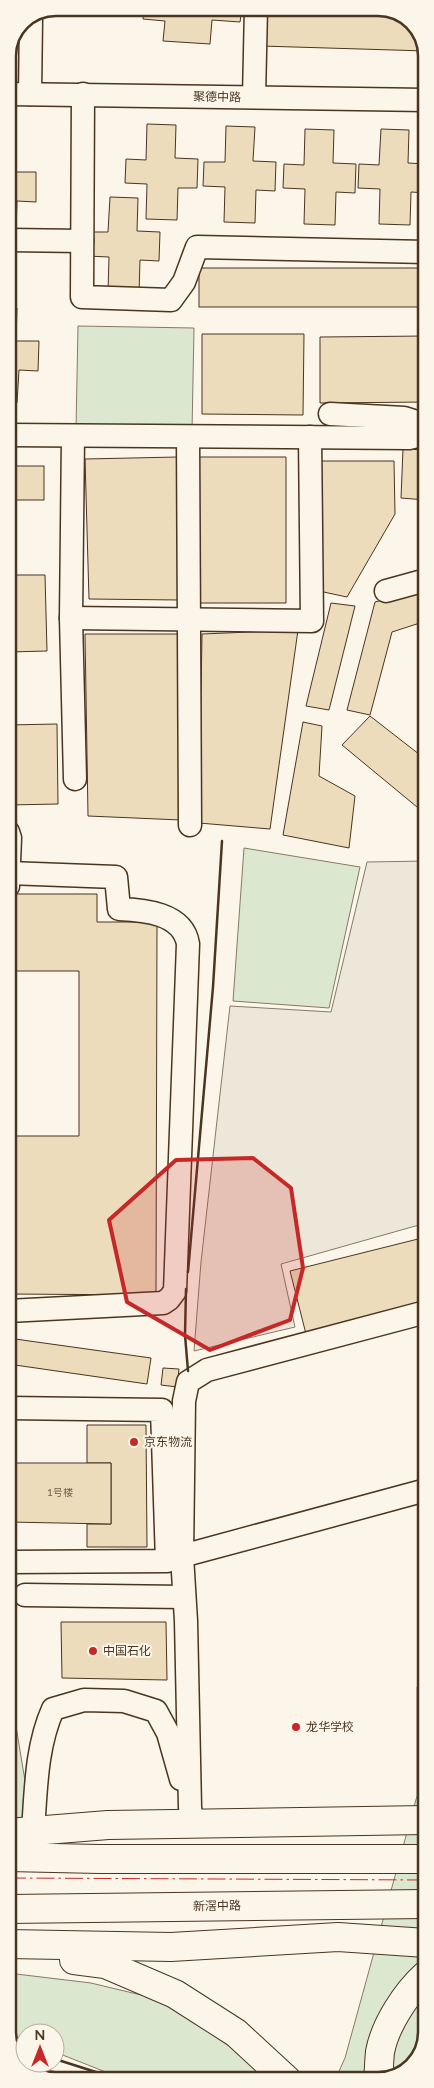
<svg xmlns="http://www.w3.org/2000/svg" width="434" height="2088" font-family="Lato,'Noto Sans SC',sans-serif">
<rect width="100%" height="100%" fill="#fbf6e9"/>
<g fill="#dce7d0" stroke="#887966">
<polygon points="78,326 194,328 192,431 76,428"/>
<polygon points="244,848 360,867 329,1008 233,1001"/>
<polygon points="8,1678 32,1823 8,1823"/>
<polygon points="426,1683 426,2032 414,2064 384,2080 335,2080 345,2058 417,1796 417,1687"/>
<polygon points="8,1973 91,1983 183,2005 267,2080 126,2080 55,2052 55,2033 25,2033 25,2040 8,2034"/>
</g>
<polygon fill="#ede7d9" stroke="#887966" points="426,861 426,1223 281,1264 295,1327 194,1351 201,1262 230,1006 331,1012 367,862"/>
<g fill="#ecdcbc" stroke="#4a3520">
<polygon points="65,8 113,8 112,14"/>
<polygon points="144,8 242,8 240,22 212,20 210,44 163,41 165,21 143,19"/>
<polygon points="264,8 384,8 412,22 426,51 261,46"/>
<polygon points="147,124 176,125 175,158 198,159 197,188 178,188 177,220 146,219 147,184 125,183 126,159 146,160"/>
<polygon points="226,126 255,127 253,161 276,162 275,191 256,190 255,223 224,222 225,187 203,186 204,162 225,162"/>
<polygon points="305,129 334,130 333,163 356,164 355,193 336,192 335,225 304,224 305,189 283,188 284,164 304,165"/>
<polygon points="381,129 409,130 408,163 426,164 426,193 411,192 410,225 379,224 380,189 358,188 359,164 379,165"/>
<polygon points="8,138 15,139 14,172 36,172 36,202 17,201 16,234 8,234"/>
<polygon points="110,197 138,198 137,231 160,232 159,261 140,260 139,293 108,292 109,257 87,256 88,232 108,232"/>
<rect x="199" y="268" width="225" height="39"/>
<polygon points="8,307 17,308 16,341 39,341 38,371 19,370 17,403 8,403"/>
<polygon points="202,334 304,334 303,415 202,414"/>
<polygon points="426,336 426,402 320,403 320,337"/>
<polygon points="403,449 426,450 426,500 401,498"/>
<polygon points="178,457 179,600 89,599 85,459"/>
<polygon points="198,457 286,457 286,603 197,603"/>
<polygon points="321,461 394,461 395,514 347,597 319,591"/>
<rect x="8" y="466" width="36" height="34"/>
<polygon points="8,575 45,575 47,651 8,652"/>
<polygon points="426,589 426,621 392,632 370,715 347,710 375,602"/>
<polygon points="331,603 355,606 329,710 306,706"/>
<polygon points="298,630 270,829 199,823 202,634"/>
<polygon points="85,634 178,634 181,820 88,816"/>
<polygon points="370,716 424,758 426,756 426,799 417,807 342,745"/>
<polygon points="303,722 322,726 319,776 355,796 349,848 283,835"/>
<polygon points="57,724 58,804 8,805 8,725"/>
<polygon points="16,894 97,894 97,922 157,922 156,1295 8,1294 8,1136 79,1136 79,971 16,971"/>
<polygon points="426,1237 426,1304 306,1334 290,1271"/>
<polygon points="8,1338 151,1358 147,1384 8,1364"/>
<polygon points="163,1368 179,1369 177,1387 161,1385"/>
<polygon points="87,1425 146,1425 147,1547 87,1547 87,1524 111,1524 111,1463 87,1463"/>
<polygon points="8,1463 111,1463 111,1524 8,1522"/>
<polygon points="61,1622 166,1622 167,1680 62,1678"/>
</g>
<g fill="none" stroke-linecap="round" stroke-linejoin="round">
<g stroke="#4a3520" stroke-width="25">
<g id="minor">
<polyline points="8,94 426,100"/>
<polyline points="30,94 31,18"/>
<polyline points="83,94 82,297 171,300 184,282 197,247 426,252"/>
<polyline points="254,97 256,8"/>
<polyline points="8,240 82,241"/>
<polyline points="330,414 404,418 426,425"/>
<polyline points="8,435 409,438 426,434"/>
<polyline points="73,436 71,618 75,779"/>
<polyline points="188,437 190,825"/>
<polyline points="386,591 426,580"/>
<polyline points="71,618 312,621 310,437"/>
<polyline points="8,832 10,838 8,886"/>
<path d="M 8,1311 L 163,1303 L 169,1299 L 175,1291 L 188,944 C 183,913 144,910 119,909 L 116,877 L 8,873"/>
<polyline points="8,1408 162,1410 167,1561 8,1562"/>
<polyline points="182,1556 426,1490"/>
<polyline points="25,1595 184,1597"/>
<polyline points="192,1824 190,1807 186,1621 182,1556 184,1401 188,1382 207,1370 426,1312"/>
<path d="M 33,1831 C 36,1790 36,1747 53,1709 L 84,1700 L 124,1701 L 156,1711 L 168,1733 L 181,1779"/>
</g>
</g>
<g stroke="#4a3520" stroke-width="30">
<g id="highway">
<polyline points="8,1833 108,1825 426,1820"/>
<polyline points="8,1857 99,1859 426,1859"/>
<polyline points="8,1909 426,1904"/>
<polyline points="8,1944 171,1947 338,1937 426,1943"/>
<polyline points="74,1960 105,1964 175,1994 236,2033 287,2080"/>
<path d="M 378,2080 C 379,2071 379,2061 380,2052 C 385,2025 406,1993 426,1975"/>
</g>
</g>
<use href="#minor" stroke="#fbf6e9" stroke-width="22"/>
<use href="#highway" stroke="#fbf6e9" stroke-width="28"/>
<g stroke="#4a3520" stroke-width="2.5">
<polyline points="188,1272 213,987 222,841"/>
<polyline points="186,1289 185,1335 188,1371"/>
<polyline points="11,2044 25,2049"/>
<polyline points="55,2059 121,2080"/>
</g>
<polyline stroke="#c62828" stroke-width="1" stroke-dasharray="18 4 2.5 4" stroke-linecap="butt" points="8,1878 426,1880"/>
</g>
<path fill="#c62828" fill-opacity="0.2" stroke="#c62828" stroke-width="4" stroke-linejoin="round" d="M 253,1158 L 291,1188 L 303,1268 L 290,1320 L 210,1350 L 127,1302 L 109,1220 L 176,1160 Z"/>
<g fill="#c62828" stroke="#fbf6e9" stroke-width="2">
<circle cx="134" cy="1442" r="5"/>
<circle cx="93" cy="1651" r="5"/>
<circle cx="296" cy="1727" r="5"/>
</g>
<g text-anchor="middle" stroke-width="4" stroke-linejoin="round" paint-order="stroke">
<g font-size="10" fill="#725f47">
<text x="60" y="1496">1号楼</text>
</g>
<g font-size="12" fill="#4a3520" stroke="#fbf6e9">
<text transform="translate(217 97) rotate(1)" y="4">聚德中路</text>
<text transform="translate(217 1906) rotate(-1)" y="4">新滘中路</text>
</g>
<g font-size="12" fill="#4a3520" stroke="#fbf6e9" text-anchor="start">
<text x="144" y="1446">京东物流</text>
<text x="103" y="1655">中国石化</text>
<text x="306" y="1731">龙华学校</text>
</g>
</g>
<path d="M0 0H434V2088H0ZM56 16H378A40 40 0 0 1 418 56V2032A40 40 0 0 1 378 2072H56A40 40 0 0 1 16 2032V56A40 40 0 0 1 56 16Z" fill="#fbf6e9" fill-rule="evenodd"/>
<path fill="none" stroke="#4a3520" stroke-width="2.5" d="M56 16H378A40 40 0 0 1 418 56V2032A40 40 0 0 1 378 2072H56A40 40 0 0 1 16 2032V56A40 40 0 0 1 56 16Z"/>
<g transform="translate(40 2048)"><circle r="24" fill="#fbf6e9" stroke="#b4a999"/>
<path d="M0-4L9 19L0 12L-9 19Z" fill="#c62828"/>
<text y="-8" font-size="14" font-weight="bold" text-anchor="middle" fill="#4a3520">N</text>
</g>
</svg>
